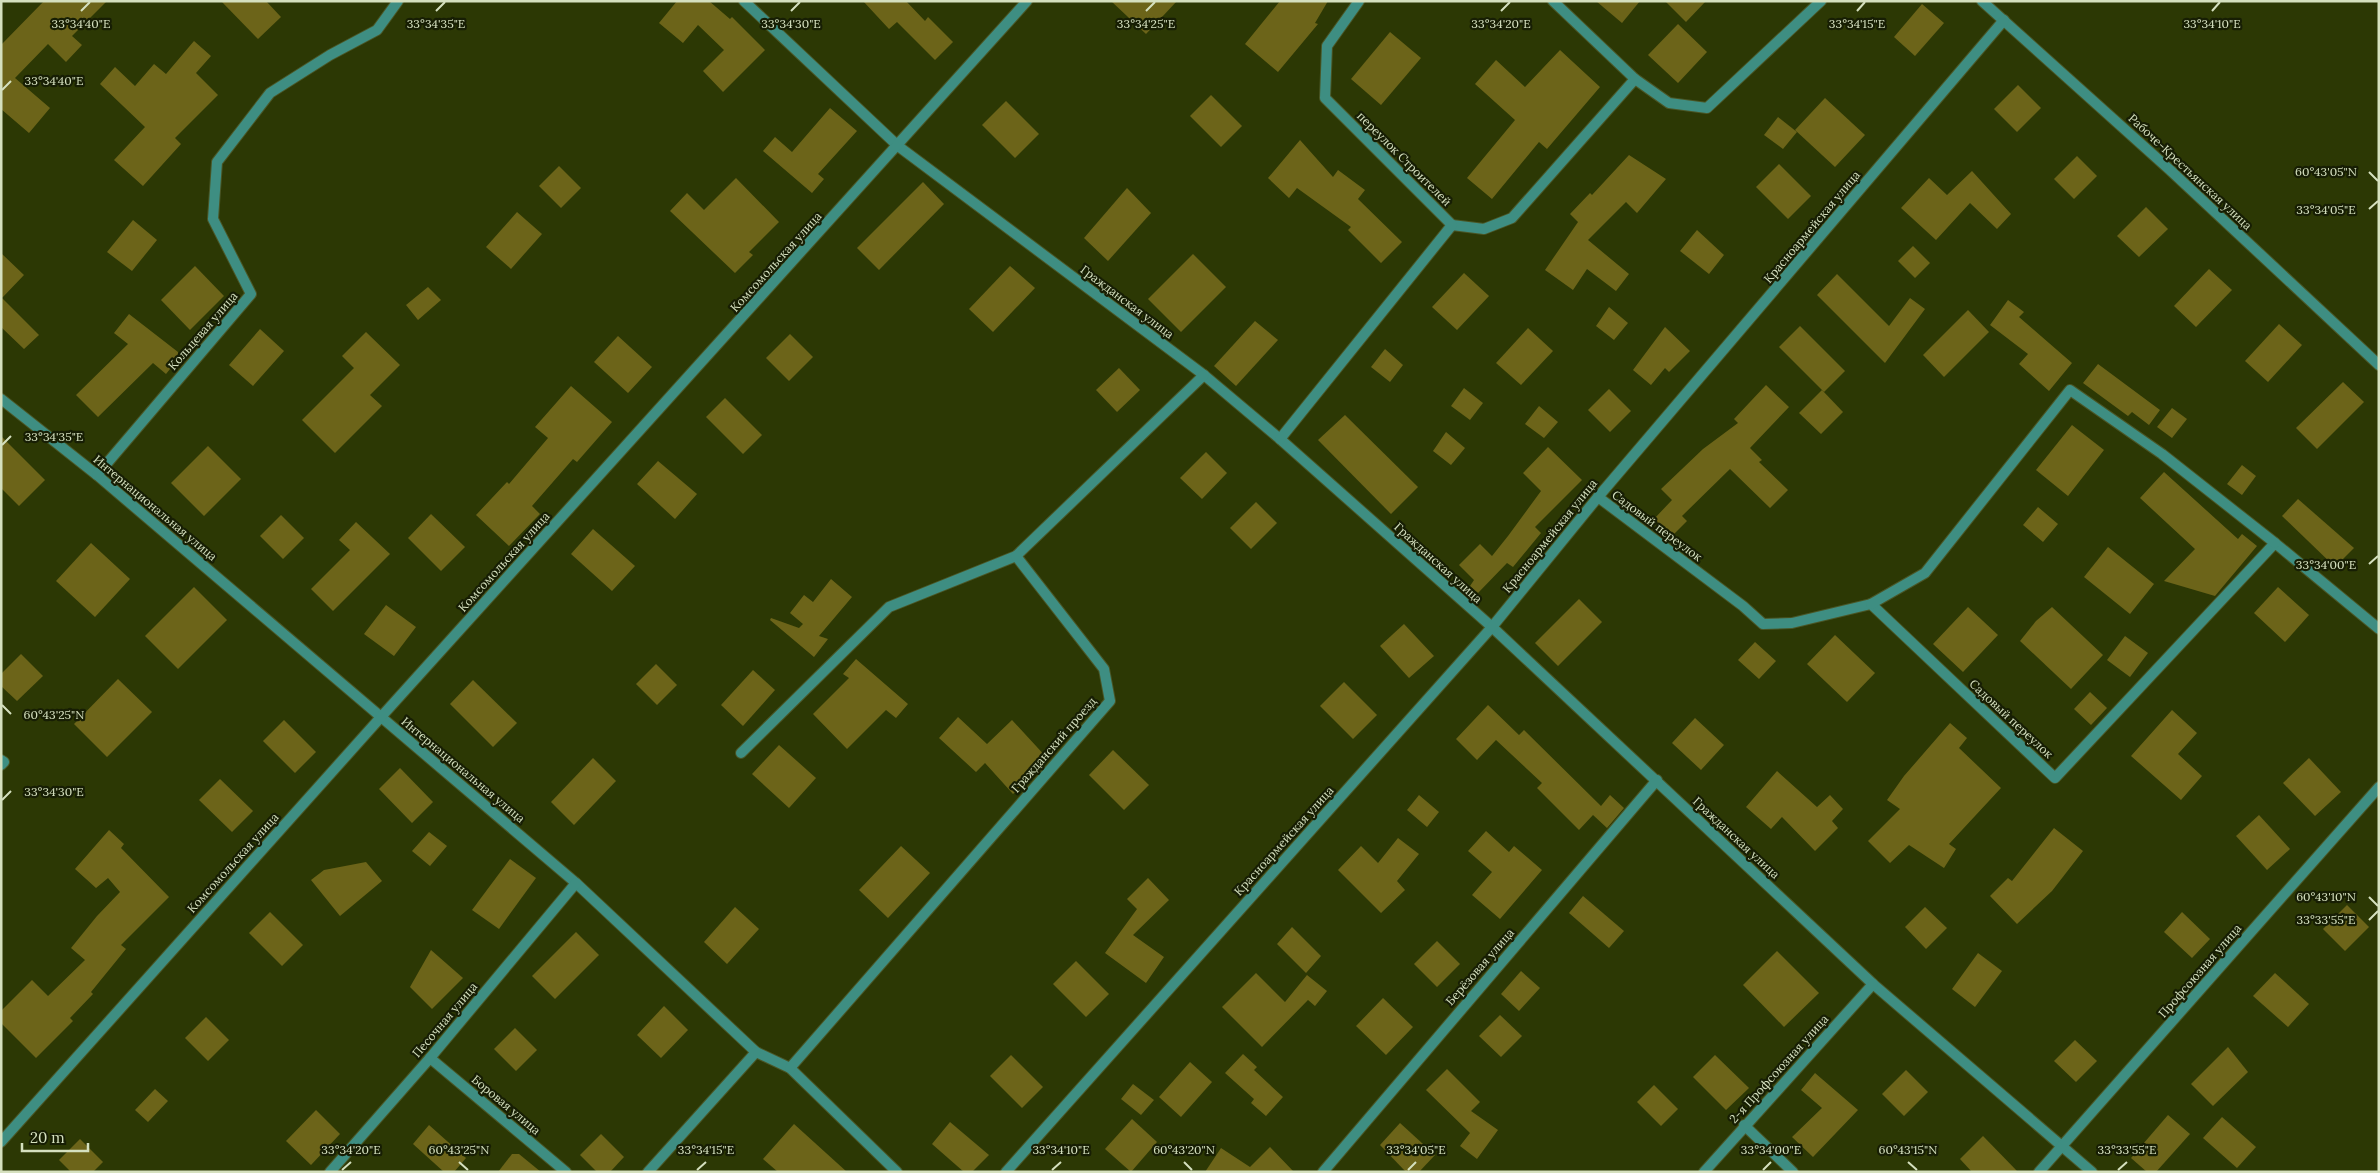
<svg xmlns="http://www.w3.org/2000/svg" width="2380" height="1173" font-family="Lora,serif">
<rect width="100%" height="100%" fill="#2c3804"/>
<g fill="#6c6419">
<polygon points="44,1 107,1 72,36 82,45 66,62 48,44 15,78 50,108 29,133 1,109 1,45"/>
<polygon points="221,1 266,1 281,17 258,39"/>
<polygon points="677,1 709,1 730,19 732,17 765,50 723,92 703,71 724,50 698,25 683,43 659,23"/>
<polygon points="863,1 906,1 925,21 928,17 953,42 935,60 897,22 889,29"/>
<polygon points="1111,1 1177,1 1146,34"/>
<polygon points="1280,1 1328,1 1315,23 1318,24 1278,72 1245,44"/>
<polygon points="1596,1 1640,1 1622,23"/>
<polygon points="1665,1 1706,1 1686,22"/>
<polygon points="1922,4 1944,23 1915,56 1894,37"/>
<polygon points="1678,24 1707,52 1678,83 1648,55"/>
<polygon points="1390,32 1421,58 1381,105 1351,79"/>
<polygon points="194,41 211,56 196,73 218,95 175,138 181,144 143,186 114,160 145,127 100,84 115,67 135,86 154,64 166,74"/>
<polygon points="1560,50 1600,87 1547,149 1539,142 1492,199 1467,178 1515,120 1475,84 1496,60 1525,87"/>
<polygon points="2018,85 2041,108 2017,132 1994,109"/>
<polygon points="1211,95 1242,126 1221,147 1190,116"/>
<polygon points="1825,98 1865,135 1835,167 1795,130"/>
<polygon points="1006,101 1039,134 1015,158 982,125"/>
<polygon points="830,108 857,131 818,174 824,179 812,193 763,151 775,137 792,152"/>
<polygon points="1778,117 1797,132 1783,149 1764,135"/>
<polygon points="1300,140 1333,177 1338,170 1365,190 1358,199 1402,242 1381,263 1348,230 1351,227 1297,188 1289,198 1268,178"/>
<polygon points="1629,155 1666,179 1637,213 1626,202 1588,240 1629,274 1616,291 1587,269 1573,290 1545,270 1578,222 1570,214 1590,193 1592,195"/>
<polygon points="2077,156 2097,176 2074,199 2054,179"/>
<polygon points="1779,164 1811,196 1788,219 1756,187"/>
<polygon points="559,166 581,188 561,208 539,186"/>
<polygon points="1972,171 2011,214 1997,229 1970,203 1936,240 1901,208 1929,178 1947,195"/>
<polygon points="736,178 779,222 749,252 753,255 735,273 670,211 687,193 704,210"/>
<polygon points="923,182 944,204 879,270 857,248"/>
<polygon points="1127,188 1151,213 1108,261 1084,238"/>
<polygon points="2146,207 2168,229 2139,257 2117,236"/>
<polygon points="517,212 542,234 511,269 486,247"/>
<polygon points="133,220 157,240 132,271 107,252"/>
<polygon points="1697,230 1724,255 1709,274 1680,251"/>
<polygon points="1913,246 1930,263 1915,278 1898,261"/>
<polygon points="1,253 24,275 2,298 39,335 24,349 1,327"/>
<polygon points="1193,254 1226,287 1181,332 1148,299"/>
<polygon points="195,266 224,296 190,330 161,300"/>
<polygon points="1010,266 1035,288 993,332 969,309"/>
<polygon points="2209,269 2232,290 2196,327 2174,306"/>
<polygon points="1464,273 1489,296 1457,330 1432,307"/>
<polygon points="1837,274 1889,326 1910,298 1925,309 1885,363 1817,295"/>
<polygon points="428,287 441,300 418,320 406,305"/>
<polygon points="2008,300 2024,312 2019,317 2072,363 2049,391 2019,364 2028,354 1990,325"/>
<polygon points="1609,307 1628,323 1614,340 1596,326"/>
<polygon points="1968,310 1989,332 1944,377 1923,355"/>
<polygon points="129,314 178,352 178,359 166,374 153,363 98,417 76,395 128,344 114,333"/>
<polygon points="1255,321 1278,340 1236,386 1214,366"/>
<polygon points="2279,324 2302,345 2268,382 2245,361"/>
<polygon points="1800,326 1845,371 1824,392 1779,347"/>
<polygon points="1665,327 1690,351 1669,372 1665,368 1651,385 1633,370"/>
<polygon points="1528,328 1553,351 1521,385 1496,363"/>
<polygon points="260,329 284,351 253,386 229,365"/>
<polygon points="366,332 400,365 370,395 382,406 335,453 302,420 354,368 342,356"/>
<polygon points="790,334 813,357 789,381 766,358"/>
<polygon points="618,336 652,367 628,393 594,362"/>
<polygon points="1385,349 1403,365 1390,382 1371,367"/>
<polygon points="2098,364 2160,410 2149,425 2132,412 2128,416 2083,383"/>
<polygon points="1119,368 1140,390 1117,412 1096,390"/>
<polygon points="2343,382 2364,402 2317,449 2296,428"/>
<polygon points="1766,385 1789,407 1750,448 1762,460 1759,462 1788,490 1770,508 1730,469 1682,516 1687,521 1672,536 1654,519 1672,500 1661,489 1703,449 1738,423 1734,419"/>
<polygon points="571,386 612,422 577,462 573,459 532,506 540,514 509,546 476,515 507,482 509,484 548,438 535,427"/>
<polygon points="1464,388 1483,403 1470,420 1451,406"/>
<polygon points="1609,389 1631,411 1610,432 1588,410"/>
<polygon points="1822,390 1843,412 1821,434 1799,413"/>
<polygon points="725,398 762,435 743,454 706,417"/>
<polygon points="1539,406 1558,422 1544,438 1525,424"/>
<polygon points="2172,408 2187,419 2172,438 2157,427"/>
<polygon points="1345,415 1418,487 1391,514 1318,440"/>
<polygon points="2072,425 2104,450 2068,496 2036,470"/>
<polygon points="1446,432 1465,448 1451,465 1433,451"/>
<polygon points="1,436 45,480 19,506 1,488"/>
<polygon points="208,446 241,479 204,516 171,483"/>
<polygon points="1548,447 1582,480 1535,527 1541,533 1513,567 1507,563 1478,593 1470,586 1474,580 1459,565 1480,544 1492,556 1508,536 1541,491 1523,473"/>
<polygon points="1206,452 1227,473 1202,499 1180,478"/>
<polygon points="658,461 697,494 675,519 637,484"/>
<polygon points="2242,465 2256,476 2242,495 2227,484"/>
<polygon points="2164,472 2238,539 2242,534 2257,546 2215,596 2164,581 2195,549 2140,498"/>
<polygon points="2298,499 2354,548 2335,567 2282,516"/>
<polygon points="1256,502 1277,523 1251,549 1230,528"/>
<polygon points="2038,507 2058,524 2043,542 2023,525"/>
<polygon points="431,514 465,547 441,571 408,538"/>
<polygon points="281,515 304,538 283,559 260,536"/>
<polygon points="356,522 390,554 333,611 311,589 350,550 339,540"/>
<polygon points="593,529 635,566 612,591 571,554"/>
<polygon points="91,543 130,579 95,617 56,581"/>
<polygon points="2108,547 2154,584 2130,614 2084,577"/>
<polygon points="831,579 852,597 819,636 828,639 814,657 770,620 771,618 799,628 803,624 790,613 804,595 813,602"/>
<polygon points="194,587 227,620 178,669 145,636"/>
<polygon points="2278,587 2309,615 2285,642 2254,613"/>
<polygon points="1579,599 1602,622 1558,666 1535,643"/>
<polygon points="386,605 416,627 394,656 364,634"/>
<polygon points="1968,607 1998,635 1963,672 1933,644"/>
<polygon points="2052,607 2103,655 2071,689 2020,641 2036,621"/>
<polygon points="1404,624 1434,656 1409,678 1380,646"/>
<polygon points="1835,635 1875,673 1847,702 1807,664"/>
<polygon points="2125,636 2148,653 2130,677 2107,660"/>
<polygon points="1755,642 1776,661 1759,679 1738,660"/>
<polygon points="21,654 43,676 17,701 1,686 1,674"/>
<polygon points="856,659 908,704 896,718 886,710 847,749 813,714 849,678 843,674"/>
<polygon points="656,664 677,685 657,705 636,684"/>
<polygon points="753,670 775,690 743,726 721,705"/>
<polygon points="118,679 152,712 107,757 74,724"/>
<polygon points="473,680 517,723 493,747 450,704"/>
<polygon points="1344,682 1377,715 1353,739 1320,706"/>
<polygon points="2090,692 2107,708 2091,725 2074,709"/>
<polygon points="1488,705 1519,735 1524,730 1601,806 1610,795 1624,808 1607,828 1593,815 1579,830 1537,788 1542,783 1496,740 1477,760 1456,739"/>
<polygon points="2172,710 2197,733 2178,754 2202,776 2181,800 2131,756"/>
<polygon points="958,717 987,744 1012,720 1048,759 1013,794 985,763 976,772 939,738"/>
<polygon points="1695,718 1724,745 1701,770 1672,743"/>
<polygon points="284,720 316,752 295,773 263,741"/>
<polygon points="1950,723 1967,738 1959,748 2001,788 1949,844 1956,849 1944,868 1909,845 1890,863 1868,841 1900,809 1887,800 1904,776"/>
<polygon points="779,745 816,778 789,808 752,774"/>
<polygon points="1113,750 1149,785 1124,810 1089,775"/>
<polygon points="593,758 616,781 574,825 551,802"/>
<polygon points="2309,758 2341,792 2315,816 2283,783"/>
<polygon points="400,768 433,802 412,823 379,789"/>
<polygon points="1777,771 1817,807 1830,795 1843,809 1832,821 1838,828 1815,851 1782,817 1771,829 1746,807"/>
<polygon points="220,779 253,811 232,832 199,800"/>
<polygon points="1419,795 1439,812 1427,827 1407,810"/>
<polygon points="2259,815 2290,849 2267,870 2236,836"/>
<polygon points="2054,828 2083,851 2052,891 2017,924 1990,896 2008,878 2012,881"/>
<polygon points="109,830 124,844 121,848 169,897 121,945 126,949 91,992 93,994 70,1018 73,1021 36,1058 1,1023 1,1011 32,980 48,996 85,960 71,948 97,916 120,892 108,878 96,888 75,869"/>
<polygon points="1486,831 1509,852 1514,846 1542,870 1500,919 1472,895 1492,872 1468,851"/>
<polygon points="429,832 447,846 430,866 412,851"/>
<polygon points="1398,838 1419,854 1397,881 1405,890 1381,913 1338,870 1361,846 1378,863"/>
<polygon points="901,846 930,873 888,918 859,890"/>
<polygon points="510,859 536,878 499,929 472,910"/>
<polygon points="366,862 382,881 340,916 311,880 324,870"/>
<polygon points="1148,878 1169,900 1133,935 1164,957 1146,983 1105,953 1137,909 1127,899"/>
<polygon points="1583,896 1624,931 1609,948 1569,913"/>
<polygon points="2347,905 2369,927 2345,951 2323,929"/>
<polygon points="735,907 759,929 727,964 704,942"/>
<polygon points="1925,907 1947,928 1926,949 1905,927"/>
<polygon points="270,912 303,945 282,966 249,933"/>
<polygon points="2182,912 2210,939 2192,958 2164,932"/>
<polygon points="1292,927 1321,956 1306,973 1277,944"/>
<polygon points="576,932 599,955 555,999 532,976"/>
<polygon points="1437,941 1460,964 1437,987 1414,964"/>
<polygon points="431,950 463,978 432,1009 410,987"/>
<polygon points="1777,951 1819,993 1784,1027 1743,985"/>
<polygon points="1978,953 2002,971 1975,1007 1952,989"/>
<polygon points="1076,961 1109,994 1086,1017 1053,984"/>
<polygon points="1521,971 1540,988 1519,1011 1501,994"/>
<polygon points="1256,973 1285,1002 1307,975 1327,991 1315,1006 1308,1000 1262,1047 1222,1007"/>
<polygon points="2275,973 2309,1004 2288,1027 2253,996"/>
<polygon points="1383,998 1413,1027 1386,1055 1356,1026"/>
<polygon points="664,1006 688,1030 661,1058 637,1035"/>
<polygon points="1500,1015 1522,1036 1501,1057 1479,1036"/>
<polygon points="206,1017 229,1040 208,1061 185,1038"/>
<polygon points="515,1028 537,1050 516,1071 494,1049"/>
<polygon points="2075,1040 2097,1061 2076,1082 2054,1061"/>
<polygon points="2228,1047 2248,1072 2213,1106 2191,1084"/>
<polygon points="1243,1054 1257,1067 1254,1070 1283,1097 1266,1116 1251,1103 1254,1099 1225,1073"/>
<polygon points="1011,1055 1043,1087 1022,1108 990,1076"/>
<polygon points="1715,1055 1749,1088 1726,1110 1693,1077"/>
<polygon points="1190,1062 1212,1082 1181,1117 1159,1097"/>
<polygon points="1447,1069 1480,1102 1471,1111 1498,1130 1477,1159 1460,1146 1470,1133 1426,1090"/>
<polygon points="1906,1070 1928,1092 1904,1116 1882,1094"/>
<polygon points="1815,1073 1858,1110 1813,1157 1792,1137 1822,1108 1801,1090"/>
<polygon points="1133,1084 1154,1100 1141,1115 1121,1099"/>
<polygon points="1654,1085 1678,1109 1661,1126 1637,1102"/>
<polygon points="155,1089 168,1101 148,1122 135,1110"/>
<polygon points="316,1110 340,1134 311,1165 286,1141"/>
<polygon points="2168,1115 2190,1134 2156,1172 2147,1172 2131,1158"/>
<polygon points="2222,1117 2256,1147 2237,1168 2203,1138"/>
<polygon points="1132,1119 1157,1142 1131,1172 1105,1149"/>
<polygon points="950,1122 989,1155 972,1172 964,1172 932,1144"/>
<polygon points="1400,1123 1435,1155 1419,1172 1406,1172 1380,1145"/>
<polygon points="794,1124 847,1172 778,1172 763,1159"/>
<polygon points="429,1125 466,1158 454,1172 444,1172 413,1144"/>
<polygon points="601,1134 624,1157 610,1172 597,1172 580,1155"/>
<polygon points="1983,1136 2018,1172 1972,1172 1960,1159"/>
<polygon points="80,1139 103,1162 93,1172 71,1172 59,1160"/>
<polygon points="1270,1147 1294,1172 1205,1172 1221,1148 1250,1167"/>
<polygon points="512,1154 519,1154 541,1172 498,1172"/>
</g>
<g fill="none" stroke-linecap="round" stroke-linejoin="round">
<g stroke="#4a5626" stroke-width="12">
<g id="street">
<polyline points="744,1 898,146 1204,375 1280,439 1492,627 1873,984 2092,1172"/>
<polyline points="1553,1 1635,79"/>
<polyline points="1982,1 2170,170 2379,365"/>
<polyline points="1452,225 1484,229 1512,218 1635,79 1669,103 1707,108 1821,1"/>
<polyline points="1,399 97,475 576,883 756,1052 790,1068 897,1172"/>
<polyline points="1280,439 1452,225 1325,98 1327,46 1359,1"/>
<polyline points="97,475 251,294 213,219 217,162 270,93 330,55 377,30 398,1"/>
<polyline points="1598,497 1743,606 1763,624 1792,623 1871,604 2055,778 2275,543 2379,629"/>
<polyline points="1871,604 1925,573 2070,390 2162,454 2275,543"/>
<polyline points="741,753 889,607 1016,556"/>
<polyline points="1,760 4,762 1,765"/>
<polyline points="430,1058 566,1172"/>
<polyline points="790,1068 1110,701 1104,669 1016,556 1204,375"/>
<polyline points="1744,1125 1793,1172"/>
<polyline points="1,1142 381,717 1027,1"/>
<polyline points="330,1172 430,1058 576,883"/>
<polyline points="648,1172 756,1052"/>
<polyline points="1006,1172 1492,627 1598,497 2004,20"/>
<polyline points="1323,1172 1657,780"/>
<polyline points="1704,1172 1873,984"/>
<polyline points="2039,1172 2379,787"/>
</g>
</g>
<use href="#street" stroke="#3e8e82" stroke-width="10"/>
</g>
<path fill="none" stroke="#d5e0bf" stroke-width="2" d="M 81,11 L 90,2M 436,11 L 445,2M 791,11 L 800,2M 1146,11 L 1155,2M 1501,11 L 1510,2M 1857,11 L 1865,2M 2212,11 L 2220,2M 2,90 L 11,81M 2369,172 L 2378,181M 2369,209 L 2378,201M 2,445 L 11,436M 2369,564 L 2378,556M 2,705 L 11,714M 2,800 L 11,791M 2369,897 L 2378,906M 2369,920 L 2378,911M 459,1162 L 468,1170M 1184,1162 L 1192,1170M 1908,1162 L 1917,1170M 342,1170 L 351,1162M 697,1170 L 706,1162M 1052,1170 L 1061,1162M 1408,1170 L 1416,1162M 1763,1170 L 1771,1162M 2118,1170 L 2127,1162"/>
<g text-anchor="middle" stroke-width="4.5" stroke-linejoin="round" paint-order="stroke">
<g font-size="12" fill="#d5e0bf" stroke="#171e04">
<text transform="translate(1404 159) rotate(45)" y="4">переулок Строителей</text>
<text transform="translate(2190 172) rotate(43)" y="4">Рабоче-Крестьянская улица</text>
<text transform="translate(1812 227) rotate(-50)" y="4">Красноармейская улица</text>
<text transform="translate(776 262) rotate(-48)" y="4">Комсомольская улица</text>
<text transform="translate(1127 302) rotate(37)" y="4">Гражданская улица</text>
<text transform="translate(203 331) rotate(-49)" y="4">Кольцевая улица</text>
<text transform="translate(155 508) rotate(40)" y="4">Интернациональная улица</text>
<text transform="translate(1657 526) rotate(37)" y="4">Садовый переулок</text>
<text transform="translate(1550 536) rotate(-51)" y="4">Красноармейская улица</text>
<text transform="translate(504 562) rotate(-48)" y="4">Комсомольская улица</text>
<text transform="translate(1438 563) rotate(42)" y="4">Гражданская улица</text>
<text transform="translate(2011 719) rotate(43)" y="4">Садовый переулок</text>
<text transform="translate(1054 745) rotate(-49)" y="4">Гражданский проезд</text>
<text transform="translate(463 770) rotate(40)" y="4">Интернациональная улица</text>
<text transform="translate(1736 838) rotate(43)" y="4">Гражданская улица</text>
<text transform="translate(1284 841) rotate(-48)" y="4">Красноармейская улица</text>
<text transform="translate(233 863) rotate(-48)" y="4">Комсомольская улица</text>
<text transform="translate(1480 967) rotate(-49)" y="4">Берёзовая улица</text>
<text transform="translate(2200 971) rotate(-49)" y="4">Профсоюзная улица</text>
<text transform="translate(445 1020) rotate(-50)" y="4">Песочная улица</text>
<text transform="translate(1779 1069) rotate(-48)" y="4">2-я Профсоюзная улица</text>
<text transform="translate(506 1105) rotate(40)" y="4">Боровая улица</text>
</g>
</g>
<g font-size="12" text-anchor="middle" fill="#d5e0bf" stroke="#171e04" stroke-width="4.5" stroke-linejoin="round" paint-order="stroke">
<text x="81" y="28">33°34'40"E</text>
<text x="436" y="28">33°34'35"E</text>
<text x="791" y="28">33°34'30"E</text>
<text x="1146" y="28">33°34'25"E</text>
<text x="1501" y="28">33°34'20"E</text>
<text x="1857" y="28">33°34'15"E</text>
<text x="2212" y="28">33°34'10"E</text>
<text x="54" y="85">33°34'40"E</text>
<text x="2326" y="176">60°43'05"N</text>
<text x="2326" y="214">33°34'05"E</text>
<text x="54" y="441">33°34'35"E</text>
<text x="2326" y="569">33°34'00"E</text>
<text x="54" y="719">60°43'25"N</text>
<text x="54" y="796">33°34'30"E</text>
<text x="2326" y="901">60°43'10"N</text>
<text x="2326" y="924">33°33'55"E</text>
<text x="351" y="1154">33°34'20"E</text>
<text x="706" y="1154">33°34'15"E</text>
<text x="1416" y="1154">33°34'05"E</text>
<text x="1771" y="1154">33°34'00"E</text>
<text x="2127" y="1154">33°33'55"E</text>
<text x="459" y="1154">60°43'25"N</text>
<text x="1061" y="1154">33°34'10"E</text>
<text x="1184" y="1154">60°43'20"N</text>
<text x="1908" y="1154">60°43'15"N</text>
</g>
<rect width="2380" height="1173" fill="none" stroke="#d5e0bf" stroke-width="5"/>
<path d="M22 1143v8h66v-8" fill="none" stroke="#d5e0bf" stroke-width="2.5"/>
<text x="30" y="1143" font-size="15" fill="#d5e0bf" stroke="#171e04" stroke-width="4" paint-order="stroke">20 m</text>
</svg>
